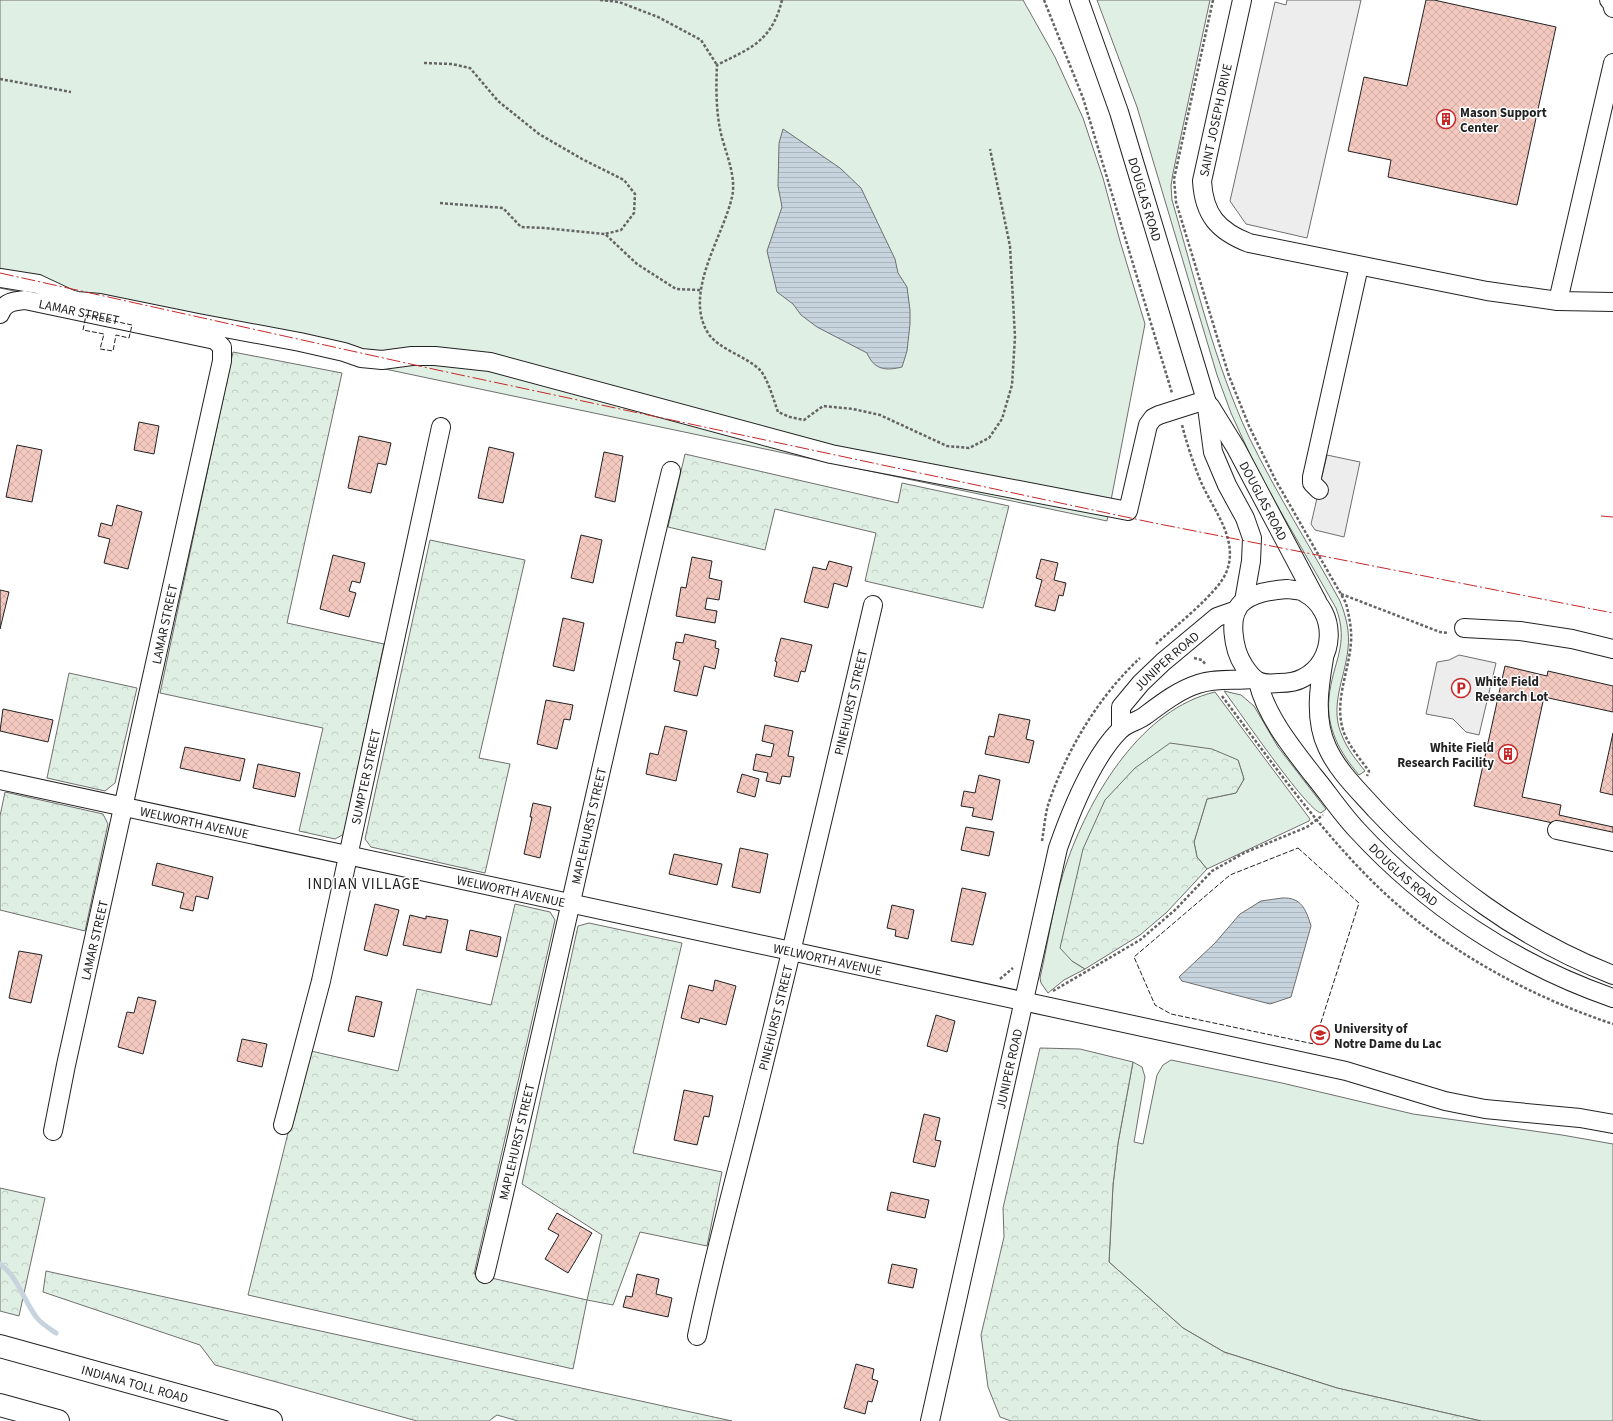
<svg xmlns="http://www.w3.org/2000/svg" width="1613" height="1421" font-family="'Source Sans 3',sans-serif">
<defs>
<pattern id="forest-crowns" width="20" height="18" patternUnits="userSpaceOnUse"><rect width="20" height="18" fill="#e0efe3"/><path d="M2 6a3 3 0 1 1 6 0M12 15a3 3 0 1 1 6 0" fill="none" stroke="#c0cdc2"/></pattern>
<pattern id="water-rules" width="6" height="5" patternUnits="userSpaceOnUse"><rect width="6" height="5" fill="#c7d3dd"/><path d="M0 2.5h6" fill="none" stroke="#abb5bd"/></pattern>
<pattern id="building-cross-hatch" width="8" height="8" patternUnits="userSpaceOnUse"><rect width="8" height="8" fill="#f3c9c0"/><path d="M0 0l8 8M0 8l8-8" fill="none" stroke="#d0aca5"/></pattern>
</defs>
<rect width="100%" height="100%" fill="#fff"/>
<g fill="#e0efe3" stroke="#6f6f6f">
<polygon points="0,0 1023,0 1055,57 1083,118 1103,178 1120,241 1145,324 1107,521 0,288"/>
<path d="M 1097,0 L 1210,0 L 1173,173 L 1171,186 L 1172,200 C 1195,279 1214,362 1249,437 C 1276,493 1310,546 1340,601 C 1346,616 1350,632 1348,649 C 1345,679 1328,707 1343,738 C 1348,750 1357,761 1365,771 L 1359,775 C 1340,753 1326,728 1329,698 C 1332,663 1350,645 1336,608 L 1258,472 L 1231,413 L 1217,375 L 1137,107 Z"/>
<path d="M 1224,691 L 1241,695 L 1254,706 L 1278,747 L 1326,809 L 1321,813 C 1307,811 1237,708 1224,691 Z"/>
<path d="M 1215,692 L 1310,819 L 1309,821 L 1207,869 L 1197,857 L 1194,842 L 1207,799 L 1236,793 L 1244,779 L 1238,760 L 1072,961 L 1085,969 L 1064,980 L 1048,993 L 1041,983 L 1040,978 C 1049,939 1054,897 1068,859 C 1092,793 1142,709 1215,692 Z"/>
<polygon points="1171,1060 1282,1083 1413,1114 1562,1135 1613,1144 1613,1421 1481,1421 1337,1388 1224,1352 1183,1328 1109,1262 1113,1185 1118,1143 1133,1062 1142,1067 1145,1077 1134,1142 1143,1144 1157,1075 1163,1065"/>
</g>
<g fill="url(#forest-crowns)" stroke="#6f6f6f">
<polygon points="233,352 342,373 287,623 384,644 344,834 335,839 299,831 323,728 160,693"/>
<polygon points="685,454 898,503 902,483 1009,506 983,608 865,581 876,533 775,509 765,550 668,527"/>
<polygon points="430,540 525,560 479,758 510,764 485,873 371,847 365,839"/>
<polygon points="69,673 137,688 115,783 105,791 47,778"/>
<polygon points="1170,743 1212,749 1238,760 1244,779 1236,793 1207,799 1194,842 1197,857 1207,869 1167,912 1140,935 1085,969 1072,961 1060,948 1083,849 1105,800 1135,768"/>
<polygon points="5,792 103,814 108,824 85,931 0,910 0,816"/>
<polygon points="515,904 550,912 555,920 474,1274 587,1300 602,1235 522,1184 578,926 589,923 682,943 633,1153 722,1172 707,1246 640,1232 613,1305 587,1300 573,1369 248,1295 288,1133 311,1051 398,1071 417,989 491,1005"/>
<polygon points="1040,1048 1080,1049 1133,1062 1118,1143 1113,1185 1109,1262 1183,1328 1224,1352 1337,1388 1481,1421 1011,1421 1000,1417 988,1387 981,1335 1004,1237 1003,1208"/>
<polygon points="0,1188 45,1198 19,1316 0,1311"/>
<polygon points="46,1271 732,1421 518,1421 497,1415 489,1421 417,1421 215,1365 200,1345 43,1292"/>
</g>
<g fill="#ededed" stroke="#6f6f6f">
<polygon points="1287,0 1361,0 1307,238 1246,224 1230,201 1275,2 1286,5"/>
<polygon points="1327,455 1360,462 1344,537 1315,530 1311,524"/>
<polygon points="1459,655 1496,663 1479,735 1466,732 1453,719 1426,714 1437,662 1449,660"/>
</g>
<g fill="url(#water-rules)" stroke="#6f6f6f">
<path d="M 783,129 L 840,168 L 861,188 L 895,259 L 898,273 L 907,287 L 910,310 L 910,324 L 907,351 L 902,367 C 886,371 874,370 867,353 L 817,327 L 801,315 L 793,304 L 777,292 L 767,251 L 782,207 L 778,186 L 779,143 Z"/>
<path d="M 1282,898 C 1301,897 1306,909 1311,926 L 1291,997 L 1270,1004 L 1182,981 L 1179,977 L 1215,943 L 1240,914 L 1261,901 Z"/>
</g>
<g fill="none" stroke-linecap="round" stroke-linejoin="round">
<path stroke="#c7d3dd" stroke-width="5" d="M 0,1264 C 19,1278 23,1300 37,1318 C 42,1324 50,1329 56,1333"/>
</g>
<g fill="url(#building-cross-hatch)" stroke="#222">
<polygon points="1426,0 1434,0 1556,27 1517,205 1388,177 1391,160 1348,151 1364,77 1407,86"/>
<polygon points="139,422 159,426 154,454 134,450"/>
<polygon points="359,436 391,443 386,465 378,463 371,493 348,488"/>
<polygon points="17,445 42,450 32,502 6,497"/>
<polygon points="489,447 514,453 503,503 478,498"/>
<polygon points="604,452 623,456 615,502 595,497"/>
<polygon points="117,505 142,512 128,569 104,563 110,539 98,536 101,523 112,526"/>
<polygon points="581,535 602,540 593,583 571,578"/>
<polygon points="333,555 365,563 360,583 352,581 349,591 356,593 349,617 320,609"/>
<polygon points="692,557 712,561 709,578 722,581 719,600 707,598 705,609 717,611 715,623 676,616 681,587 686,588"/>
<polygon points="1041,559 1058,563 1054,580 1066,583 1063,596 1059,595 1055,611 1035,606 1042,580 1036,578"/>
<polygon points="829,561 852,567 847,587 834,583 828,608 804,602 813,567 826,570"/>
<polygon points="0,590 9,592 0,629"/>
<polygon points="563,618 584,623 574,671 553,666"/>
<polygon points="685,634 716,641 715,648 719,649 715,669 704,666 697,696 674,691 680,661 673,659 676,642 683,643"/>
<polygon points="781,638 812,645 805,672 801,671 798,682 774,676 777,662 775,661"/>
<polygon points="1505,666 1547,676 1548,671 1613,686 1613,712 1544,697 1522,797 1561,805 1559,815 1613,827 1613,836 1474,806"/>
<polygon points="546,700 573,705 570,720 564,719 557,749 537,744"/>
<polygon points="3,709 53,720 48,742 0,731"/>
<polygon points="999,714 1030,720 1026,739 1034,741 1029,763 985,754 989,736 994,737"/>
<polygon points="765,725 793,731 788,756 794,757 790,777 782,776 780,784 766,781 768,773 753,770 756,754 771,757 774,744 762,741"/>
<polygon points="665,726 687,731 676,781 646,774 650,753 658,755"/>
<polygon points="1613,733 1613,795 1600,792"/>
<polygon points="185,747 245,759 240,781 180,768"/>
<polygon points="258,764 300,773 295,797 253,788"/>
<polygon points="742,774 759,779 755,797 737,792"/>
<polygon points="979,775 1000,780 992,820 972,816 974,808 961,806 964,791 975,793"/>
<polygon points="533,803 551,807 540,858 524,854 532,817 530,817"/>
<polygon points="966,827 994,832 989,856 961,850"/>
<polygon points="740,848 768,854 760,893 732,887"/>
<polygon points="674,854 722,864 717,885 669,874"/>
<polygon points="157,863 213,877 208,899 196,896 193,911 180,908 184,893 152,885"/>
<polygon points="962,888 986,893 973,945 951,941"/>
<polygon points="375,904 399,910 387,956 364,950"/>
<polygon points="892,905 914,910 908,939 895,936 896,930 887,928"/>
<polygon points="410,915 426,919 426,916 448,920 441,953 403,945"/>
<polygon points="470,930 501,937 497,957 466,950"/>
<polygon points="19,951 42,955 31,1003 9,998"/>
<polygon points="715,980 736,986 726,1025 700,1018 699,1023 681,1018 689,985 713,991"/>
<polygon points="356,996 382,1002 374,1037 348,1031"/>
<polygon points="138,997 156,1001 143,1054 118,1047 127,1012 134,1013"/>
<polygon points="936,1015 955,1021 947,1052 927,1046"/>
<polygon points="242,1039 267,1044 262,1067 237,1061"/>
<polygon points="684,1090 713,1096 709,1117 704,1116 697,1145 674,1140"/>
<polygon points="924,1114 940,1118 935,1140 941,1141 935,1167 913,1162"/>
<polygon points="891,1192 929,1200 925,1218 887,1210"/>
<polygon points="557,1213 592,1233 568,1273 545,1259 559,1235 548,1229"/>
<polygon points="892,1264 917,1269 913,1288 888,1283"/>
<polygon points="637,1274 659,1279 656,1294 672,1298 668,1317 623,1307 626,1296 632,1297"/>
<polygon points="856,1364 874,1369 872,1379 878,1381 872,1402 868,1401 865,1414 844,1408"/>
</g>
<g fill="none" stroke-linecap="round" stroke-linejoin="round">
<g stroke="#222" stroke-width="20">
<g id="minor">
<path id="s1" d="M 1079,0 L 1119,112 L 1206,400 L 1213,452 L 1227,485 L 1245,518 L 1252,538 L 1251,561 L 1244,601"/>
<path d="M 1242,0 L 1202,181 C 1204,215 1218,231 1249,243 L 1487,291 L 1558,301 L 1613,302"/>
<polyline points="1609,0 1612,3 1613,8"/>
<polyline points="0,278 38,284 70,299 77,301 100,303 198,323 300,342 344,352 361,358 382,360 412,356 435,356 490,362 831,454 1128,511 1148,425 1153,418 1159,415 1206,400"/>
<polyline points="1558,301 1613,63"/>
<path id="s2" d="M 0,314 C 4,302 14,301 25,300 L 215,340 L 222,347 L 222,361 L 66,1065 L 53,1131"/>
<path id="s3" d="M 1210,406 L 1236,448 L 1317,601"/>
<polyline points="1319,490 1312,483 1312,477 1359,266"/>
<path d="M 1287,589 C 1293,590 1301,590 1305,593 C 1338,611 1336,662 1303,678 C 1296,682 1287,683 1279,683 C 1259,685 1254,681 1244,666 C 1234,651 1226,614 1244,601 C 1256,592 1273,590 1287,589 Z"/>
<polyline points="1464,628 1520,631 1572,639 1613,649"/>
<path d="M 1324,658 C 1319,687 1314,719 1327,747 C 1337,770 1358,790 1375,809 C 1444,882 1519,938 1613,975"/>
<path id="s4" d="M 1258,682 C 1266,716 1292,748 1313,775 C 1328,793 1341,813 1357,830 C 1427,906 1515,964 1613,998"/>
<path id="s5" d="M 1121,729 L 1121,707 L 1141,683 L 1163,662 L 1217,617 L 1237,610"/>
<path id="s6" d="M 0,780 L 1346,1071 L 1445,1101 L 1485,1109 L 1580,1118 L 1613,1124"/>
<polyline points="1557,830 1613,842"/>
<path id="s7" d="M 283,1125 L 321,981 L 441,427"/>
<path id="s8" d="M 485,1274 C 549,1007 606,738 671,471"/>
<path id="s9" d="M 697,1336 C 715,1250 739,1165 760,1079 C 799,922 836,763 873,605"/>
<path id="s10" d="M 930,1421 L 1058,848 C 1071,811 1092,758 1120,730 C 1127,723 1139,721 1146,715 C 1162,703 1179,690 1198,684 C 1215,678 1235,681 1253,679"/>
</g>
</g>
<g stroke="#222" stroke-width="24">
<g id="highway">
<path id="s11" d="M 0,1346 L 271,1421"/>
<polyline points="0,1405 58,1421"/>
</g>
</g>
<g stroke="#646464" stroke-width="2.5" stroke-dasharray="3 2" stroke-linecap="butt">
<polyline points="600,0 619,2 658,17 701,40 717,65"/>
<path d="M 782,0 C 772,41 751,48 717,65 C 716,86 716,109 720,129 C 724,150 737,175 732,197 C 723,237 683,293 708,333 C 718,349 746,356 760,370 C 768,379 774,401 778,412 L 790,417 L 804,420 L 823,406 L 853,409 L 880,415 L 947,446 L 969,448 L 989,438 L 1002,419 L 1012,385 L 1015,337 L 1010,246 L 990,149"/>
<polyline points="1044,0 1083,98 1172,393"/>
<path d="M 1213,0 L 1174,179 L 1176,202 L 1229,376 L 1249,426 L 1275,479 L 1346,603 C 1349,616 1352,629 1351,642 C 1349,673 1333,702 1344,733 C 1350,747 1360,759 1369,771 L 1367,776"/>
<polyline points="424,63 452,64 470,68 498,101 539,134 582,159 624,180 635,194 634,213 621,230 605,234"/>
<polyline points="0,79 71,92"/>
<polyline points="440,203 503,208 521,227 545,228 605,234 637,264 676,289 700,290"/>
<polyline points="1341,594 1440,632 1449,633"/>
<path d="M 1156,644 C 1173,628 1217,594 1226,573 C 1240,540 1213,510 1201,482 C 1193,463 1187,444 1182,425"/>
<polyline points="1194,658 1202,660 1206,665"/>
<path d="M 1222,696 C 1271,761 1317,827 1375,884 C 1439,947 1528,996 1613,1024"/>
<path d="M 1042,841 C 1044,829 1045,816 1048,805 C 1066,751 1098,697 1140,658"/>
<polyline points="1000,979 1013,968"/>
<polyline points="1053,991 1140,940 1175,910 1212,871 1244,853 1307,827 1323,815"/>
</g>
<use href="#minor" stroke="#fff" stroke-width="18"/>
<use href="#highway" stroke="#fff" stroke-width="22"/>
<g stroke="#222" stroke-width="1" stroke-dasharray="5 2" stroke-linecap="butt">
<polygon points="86,315 132,325 129,338 116,335 113,351 100,349 104,334 83,330"/>
<polygon points="1298,848 1359,903 1314,1044 1171,1014 1155,1005 1134,957 1230,875"/>
</g>
<g stroke="#c62828" stroke-width="1" stroke-dasharray="14 3 2 3" stroke-linecap="butt">
<polyline points="0,273 442,371 1154,523 1613,613"/>
<polyline points="1601,516 1613,517"/>
</g>
</g>
<defs>
<g id="building-ring" transform="scale(1)"><circle r="9.5" fill="#fff" stroke="#c62828" stroke-width="1.5"/><path d="M-4-6H4V6H1V3H-1V6H-4ZM-2.5-4.3h1.7v1.8h-1.7ZM.8-4.3h1.7v1.8H.8ZM-2.5-1h1.7V.8h-1.7ZM.8-1h1.7V.8H.8Z" fill="#c62828"/></g>
<g id="parking-ring" transform="scale(1)"><circle r="9.5" fill="#fff" stroke="#c62828" stroke-width="1.5"/><path d="M-3.5-5.5H1a3.5 3.5 0 0 1 0 7H-1V5.5H-3.5ZM-1-3.4V-.6H.8a1.4 1.4 0 0 0 0-2.8Z" fill="#c62828"/></g>
<g id="university-ring" transform="scale(1)"><circle r="9.5" fill="#fff" stroke="#c62828" stroke-width="1.5"/><path d="M0-5L7-2L0 1L-7-2ZM-4 1L0 2.5L4 1V4Q0 6-4 4Z" fill="#c62828"/></g>
</defs>
<g fill-rule="evenodd">
<use href="#building-ring" x="1446" y="119"/>
<use href="#parking-ring" x="1461" y="688"/>
<use href="#building-ring" x="1508" y="754"/>
<use href="#university-ring" x="1320" y="1035"/>
</g>
<g text-anchor="middle" stroke-width="3" stroke-linejoin="round" paint-order="stroke">
<g font-size="13" font-weight="bold" fill="#222" stroke="#fff" text-anchor="start">
<text x="1460" y="117">Mason Support<tspan x="1460" dy="15">Center</tspan></text>
<text x="1475" y="686">White Field<tspan x="1475" dy="15">Research Lot</tspan></text>
<text x="1494" y="752" text-anchor="end">White Field<tspan x="1494" dy="15">Research Facility</tspan></text>
<text x="1334" y="1033">University of<tspan x="1334" dy="15">Notre Dame du Lac</tspan></text>
</g>
<g font-size="13" fill="#222" stroke="#fff">
<text transform="translate(1215 120) rotate(-78)" y="5">SAINT JOSEPH DRIVE</text>
<text dy="5" stroke="none"><textPath href="#s1" startOffset="210">DOUGLAS ROAD</textPath></text>
<text dy="5" stroke="none"><textPath href="#s2" startOffset="86">LAMAR STREET</textPath></text>
<text dy="5" stroke="none"><textPath href="#s3" startOffset="109">DOUGLAS ROAD</textPath></text>
<text transform="translate(164 624) rotate(-78)" y="5">LAMAR STREET</text>
<text dy="5" stroke="none"><textPath href="#s5" startOffset="87">JUNIPER ROAD</textPath></text>
<text dy="5" stroke="none"><textPath href="#s9" startOffset="652">PINEHURST STREET</textPath></text>
<text dy="5" stroke="none"><textPath href="#s7" startOffset="358">SUMPTER STREET</textPath></text>
<text dy="5" stroke="none"><textPath href="#s6" startOffset="199">WELWORTH AVENUE</textPath></text>
<text dy="5" stroke="none"><textPath href="#s8" startOffset="460">MAPLEHURST STREET</textPath></text>
<text dy="5" stroke="none"><textPath href="#s4" startOffset="244">DOUGLAS ROAD</textPath></text>
<text dy="5" stroke="none"><textPath href="#s6" startOffset="523">WELWORTH AVENUE</textPath></text>
<text transform="translate(94 940) rotate(-77)" y="5">LAMAR STREET</text>
<text dy="5" stroke="none"><textPath href="#s6" startOffset="847">WELWORTH AVENUE</textPath></text>
<text dy="5" stroke="none"><textPath href="#s9" startOffset="328">PINEHURST STREET</textPath></text>
<text dy="5" stroke="none"><textPath href="#s10" startOffset="361">JUNIPER ROAD</textPath></text>
<text dy="5" stroke="none"><textPath href="#s8" startOffset="136">MAPLEHURST STREET</textPath></text>
<text dy="5" stroke="none"><textPath href="#s11" startOffset="140">INDIANA TOLL ROAD</textPath></text>
</g>
<g font-size="15" letter-spacing="1" fill="#222" stroke="#fff">
<text x="364" y="889">INDIAN VILLAGE</text>
</g>
</g>
</svg>
